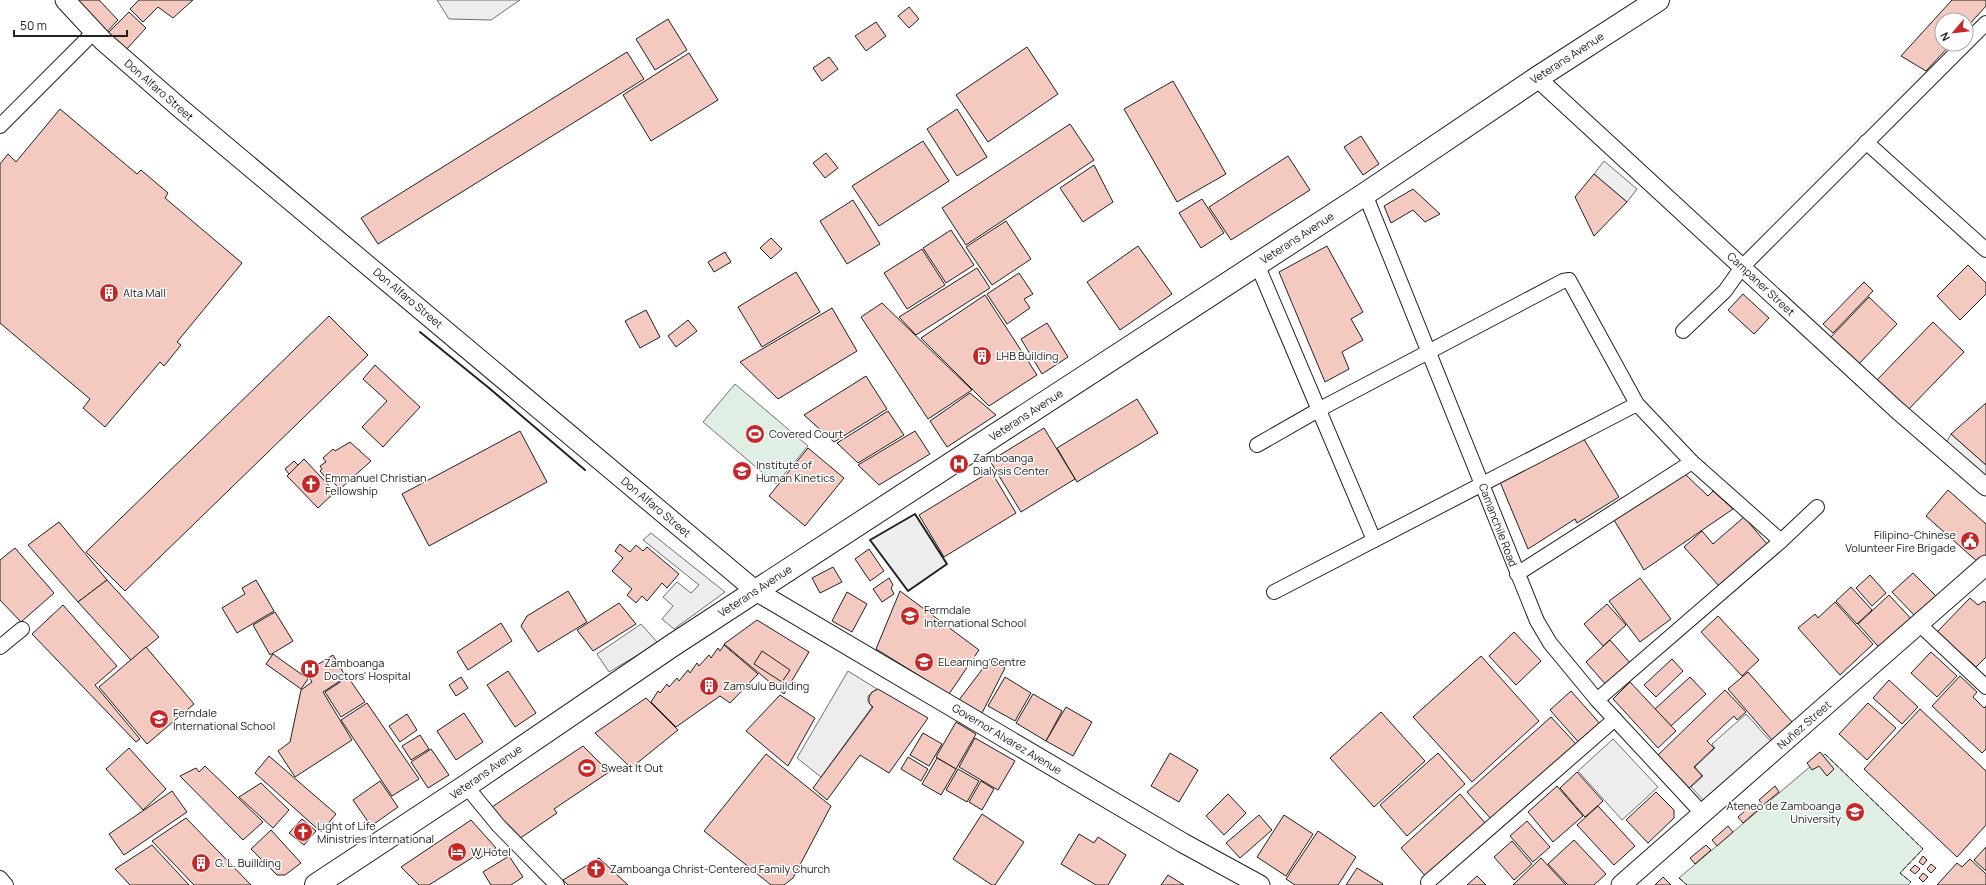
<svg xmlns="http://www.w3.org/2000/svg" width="1986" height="885" font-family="Manrope,sans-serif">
<rect width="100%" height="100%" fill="#fff"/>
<g fill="#e0efe3" stroke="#6f6f6f">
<polygon points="735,384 808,446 776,484 703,422"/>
<polygon points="1825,754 1923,849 1900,873 1911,882 1908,885 1687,885 1679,878"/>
</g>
<g fill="#ededed" stroke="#6f6f6f">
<polygon points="437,0 520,0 491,20 449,19"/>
<polygon points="1604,161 1637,189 1627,202 1594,174"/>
<polygon points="1951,434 1986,465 1986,480 1946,443"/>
<polygon points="915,514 947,564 908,591 870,540"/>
<polygon points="651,533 725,592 674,629 662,619 673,606 663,597 677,582 691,593 699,585 643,540"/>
<polygon points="641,624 658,643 609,672 597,654"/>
<polygon points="848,671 877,689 868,696 868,701 872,707 821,777 797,758"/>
<polygon points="1746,714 1773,744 1707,804 1691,787 1703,776 1695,767 1715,748 1712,744"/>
<polygon points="1613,739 1658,787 1622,820 1578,771"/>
</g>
<g fill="#f3c9c0" stroke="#222">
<polygon points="71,0 99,0 118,20 104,35"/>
<polygon points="139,0 193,0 173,18 158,7 143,22 130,9"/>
<polygon points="1952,0 1986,0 1986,6 1966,28 1966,20 1942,20 1942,44 1951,44 1926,71 1901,56"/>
<polygon points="909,7 919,19 909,28 898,16"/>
<polygon points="129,12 146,28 125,51 107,34"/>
<polygon points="668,19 687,50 655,70 636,39"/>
<polygon points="876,22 886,36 866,51 855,36"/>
<polygon points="1027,47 1058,94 988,142 956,95"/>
<polygon points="627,52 644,79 378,244 361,218"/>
<polygon points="689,53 718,100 651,141 623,95"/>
<polygon points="829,57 838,69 822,81 813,68"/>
<polygon points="1173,81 1226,174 1177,202 1124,109"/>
<polygon points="60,109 137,174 141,170 168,193 165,198 242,263 177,342 181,345 164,366 160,362 105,427 83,408 90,399 0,323 0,164 8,154 16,162"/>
<polygon points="957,109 987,157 957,176 927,129"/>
<polygon points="1070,124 1094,160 966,245 942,208"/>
<polygon points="1361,136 1379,164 1363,175 1344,147"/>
<polygon points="923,141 949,181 879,226 852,186"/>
<polygon points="826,153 838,168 825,178 813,163"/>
<polygon points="1288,156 1310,190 1231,240 1209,207"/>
<polygon points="1094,165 1113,202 1083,222 1060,188"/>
<polygon points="1594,174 1627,202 1594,236 1575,197"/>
<polygon points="1413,189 1440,214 1425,222 1413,210 1391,223 1384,206"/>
<polygon points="1202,199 1224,233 1201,248 1179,213"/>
<polygon points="853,200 880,244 847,264 820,221"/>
<polygon points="1006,221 1031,259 992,285 966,247"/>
<polygon points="951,230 974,265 946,283 923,248"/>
<polygon points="771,238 782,249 771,259 760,248"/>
<polygon points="1138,246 1172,294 1120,330 1087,282"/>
<polygon points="1327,246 1363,312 1351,319 1363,340 1342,352 1349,369 1325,382 1279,272"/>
<polygon points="922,249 945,285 907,309 884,273"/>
<polygon points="725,252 731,262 714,272 708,262"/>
<polygon points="1968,265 1986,283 1986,294 1960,320 1937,296"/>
<polygon points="977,268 990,288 916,335 899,317"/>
<polygon points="796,272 820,312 762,347 738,307"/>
<polygon points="1019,273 1033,294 1024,299 1030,308 1007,324 987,294"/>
<polygon points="1864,282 1873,291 1833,333 1823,324"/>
<polygon points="1743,294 1769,318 1754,334 1728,310"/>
<polygon points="985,295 1037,375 989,406 921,338"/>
<polygon points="1869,297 1897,324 1856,367 1828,340"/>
<polygon points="882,303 972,390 928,419 861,317"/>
<polygon points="832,308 857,351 778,399 740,362"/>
<polygon points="646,310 660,337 640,348 625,321"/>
<polygon points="329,316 368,355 125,591 86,552"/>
<polygon points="688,320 697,331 676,347 668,336"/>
<polygon points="1933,322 1964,352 1906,412 1875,382"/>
<polygon points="1047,323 1068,357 1042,374 1021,339"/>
<polygon points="375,365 420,407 383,447 362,427 387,401 363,379"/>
<polygon points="866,376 887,409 834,442 804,415"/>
<polygon points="970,393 996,415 947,447 930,421"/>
<polygon points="1137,399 1158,433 1077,482 1057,448"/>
<polygon points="1986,403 1986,465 1951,434"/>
<polygon points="888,411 904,435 858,463 837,443"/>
<polygon points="1044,428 1075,479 1021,512 990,461"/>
<polygon points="520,431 547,482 429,546 402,494"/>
<polygon points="915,431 930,454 879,485 858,465"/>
<polygon points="1582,436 1619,497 1577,523 1575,519 1528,549 1500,482"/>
<polygon points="350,442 371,461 340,489 332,481 330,483 320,471 322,469 320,466 326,462 323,458 333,449 335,451"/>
<polygon points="808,448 844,478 805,526 769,496"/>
<polygon points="304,459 335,492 318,508 287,476"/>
<polygon points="294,461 298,465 289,474 285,469"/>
<polygon points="991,471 1016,513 944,557 919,515"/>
<polygon points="1685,474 1708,496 1713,491 1733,509 1644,570 1614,520"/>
<polygon points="1948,490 1986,524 1986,558 1980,564 1926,516"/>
<polygon points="1744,517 1767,544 1719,586 1684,547 1702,531 1713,544"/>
<polygon points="59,522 107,580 78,602 28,545"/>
<polygon points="620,544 630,552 636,545 643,551 647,547 679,574 667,588 662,583 647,601 642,596 636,603 627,595 632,589 612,571 623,558 615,551"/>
<polygon points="15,548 54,593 21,622 0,600 0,560"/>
<polygon points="869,549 884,571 870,581 855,559"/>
<polygon points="833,567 842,582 820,593 812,578"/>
<polygon points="1913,573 1937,597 1916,617 1892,592"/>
<polygon points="1870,575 1886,593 1872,606 1856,588"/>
<polygon points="889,578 893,585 891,588 894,594 882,602 873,589"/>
<polygon points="1640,578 1671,619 1640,642 1609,601"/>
<polygon points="107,580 159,637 131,660 78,602"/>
<polygon points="256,580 274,611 237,633 222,608 245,594 242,588"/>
<polygon points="1851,587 1872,610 1857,624 1836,601"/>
<polygon points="568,591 587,622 538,652 521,626 527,616"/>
<polygon points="900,591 979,650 949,694 876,649"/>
<polygon points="847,592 867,604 852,632 832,621"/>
<polygon points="1889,595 1916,624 1885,654 1858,624"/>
<polygon points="1970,598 1978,605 1984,601 1986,603 1986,657 1976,667 1937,632"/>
<polygon points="1835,602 1873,644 1840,675 1798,628 1815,614 1818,618"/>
<polygon points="619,603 636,624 593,651 577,630"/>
<polygon points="1607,604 1626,625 1603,646 1584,624"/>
<polygon points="63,605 117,666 95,685 140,739 136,742 32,634"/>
<polygon points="275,612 293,641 270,655 253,625"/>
<polygon points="1718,616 1759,660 1742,676 1701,632"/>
<polygon points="757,620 809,652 784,694 724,644"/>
<polygon points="501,623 512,641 468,670 457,652"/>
<polygon points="1514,632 1541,661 1516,685 1489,656"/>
<polygon points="1610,640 1631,664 1607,686 1586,662"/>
<polygon points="724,645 758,674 730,703 720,696 676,727 651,702 658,691 660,693 667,684 669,687 677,678 679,681 688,670 690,673 697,663 699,666 709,655 711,658 718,648 720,651"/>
<polygon points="146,647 194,704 147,744 99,687"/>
<polygon points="762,651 790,670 782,682 754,664"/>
<polygon points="1931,652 1957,676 1937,697 1911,673"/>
<polygon points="273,654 308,679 301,689 266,664"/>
<polygon points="333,655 346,677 323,692 352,740 295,777 278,751 290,742 301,690 312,682 306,672"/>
<polygon points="1481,656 1539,721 1472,782 1413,717"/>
<polygon points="990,659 1005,668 982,713 959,700"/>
<polygon points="1672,659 1683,671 1656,697 1644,685"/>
<polygon points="508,671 536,713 515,727 487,685"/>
<polygon points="1748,672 1792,722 1772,740 1728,689"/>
<polygon points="1960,676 1977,692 1973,697 1984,708 1986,706 1986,749 1982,753 1932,706"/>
<polygon points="348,677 365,702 341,717 325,692"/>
<polygon points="461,677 468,688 456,696 449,685"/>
<polygon points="1005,677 1031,693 1015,721 988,706"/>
<polygon points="1690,677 1706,694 1671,726 1655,709"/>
<polygon points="1889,680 1918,707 1902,724 1873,698"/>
<polygon points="1630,682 1676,731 1658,748 1613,699"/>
<polygon points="878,689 928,718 889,773 860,755 827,800 813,788 873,707 869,703 869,697 872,692"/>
<polygon points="1725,690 1746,712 1737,720 1734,716 1707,741 1714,748 1694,767 1702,776 1689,788 1658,755"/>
<polygon points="1571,691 1602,726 1581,745 1550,710"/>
<polygon points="1033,694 1062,711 1046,741 1016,723"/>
<polygon points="780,695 815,718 788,766 746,731"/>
<polygon points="646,698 678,730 631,768 595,733"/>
<polygon points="367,703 419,779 392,796 341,720"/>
<polygon points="1868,703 1896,728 1867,760 1839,734"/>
<polygon points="1066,707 1092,722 1073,756 1046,741"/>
<polygon points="1920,709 1986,771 1986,825 1957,857 1864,769"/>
<polygon points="1381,712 1425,761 1374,807 1330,758"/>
<polygon points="464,713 483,742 456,760 437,731"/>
<polygon points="407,714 417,730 400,742 389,726"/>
<polygon points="1551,717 1576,744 1492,820 1467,792"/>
<polygon points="956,722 976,734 956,769 936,757"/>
<polygon points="923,733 942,744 929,766 910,755"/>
<polygon points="420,735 429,749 411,760 402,746"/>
<polygon points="975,738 1015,761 998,790 959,767"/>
<polygon points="583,746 609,772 554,809 557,813 519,839 489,809"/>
<polygon points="129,748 166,789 143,810 106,769"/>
<polygon points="431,749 449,775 428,788 411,762"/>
<polygon points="1820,752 1834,769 1827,776 1819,766 1812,770 1807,763"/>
<polygon points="1170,753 1198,770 1179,802 1151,786"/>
<polygon points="1438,753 1465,784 1407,836 1380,805"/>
<polygon points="766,754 831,806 793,878 784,885 771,885 704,831"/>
<polygon points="269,756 336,814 321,832 255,773"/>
<polygon points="908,757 928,769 921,781 901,769"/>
<polygon points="937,758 956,769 941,795 922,784"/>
<polygon points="205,766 263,822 243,840 180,776 196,768 199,772"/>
<polygon points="958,769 979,781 967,802 946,790"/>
<polygon points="1577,772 1603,801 1585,817 1560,788"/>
<polygon points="380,781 398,807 371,826 353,800"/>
<polygon points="981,781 994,789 982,810 969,802"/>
<polygon points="261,783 289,810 273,828 239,797"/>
<polygon points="1557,786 1583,816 1553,842 1528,812"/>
<polygon points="1775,786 1779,792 1763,805 1759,800"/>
<polygon points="172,791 187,812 124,855 109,834"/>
<polygon points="1656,792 1674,810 1674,818 1648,843 1626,820"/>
<polygon points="1228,794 1246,813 1224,835 1206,816"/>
<polygon points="1460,794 1486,824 1427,878 1401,848"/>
<polygon points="1754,803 1759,809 1743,823 1738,817"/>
<polygon points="1598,806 1635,846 1614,865 1577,825"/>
<polygon points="982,814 1024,842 995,885 992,885 953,859"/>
<polygon points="1259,815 1272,830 1240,858 1226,843"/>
<polygon points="1284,815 1313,834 1286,876 1257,857"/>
<polygon points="186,818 251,885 194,885 152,841"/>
<polygon points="302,819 316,831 304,845 289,833"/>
<polygon points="471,820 496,848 478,859 475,856 429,885 419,885 401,867"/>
<polygon points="1527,821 1550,847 1533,862 1510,836"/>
<polygon points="1728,826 1733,832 1717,846 1712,840"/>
<polygon points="271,830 301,863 285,875 277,875 251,849"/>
<polygon points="1318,831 1356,857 1338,885 1295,885 1286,879"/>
<polygon points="1079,834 1094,843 1098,837 1126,855 1108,885 1096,885 1061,864"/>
<polygon points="1574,840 1606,874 1594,885 1568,885 1548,864"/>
<polygon points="1512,841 1532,864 1514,880 1494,857"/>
<polygon points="152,845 189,885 130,885 115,869"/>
<polygon points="1706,845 1711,850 1695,864 1690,858"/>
<polygon points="1986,847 1986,871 1974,860"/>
<polygon points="509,856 523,877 511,885 491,885 483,872"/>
<polygon points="1923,856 1927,860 1923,865 1919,862"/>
<polygon points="599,858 628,885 568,885 563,880"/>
<polygon points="1541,858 1566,885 1513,885"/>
<polygon points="1970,859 1986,874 1986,885 1937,885 1957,863 1962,867"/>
<polygon points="1931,864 1936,868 1931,873 1927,869"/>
<polygon points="1915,865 1920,869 1915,874 1910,870"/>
<polygon points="1357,868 1383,884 1382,885 1346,885"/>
<polygon points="1923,873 1928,877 1923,882 1919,878"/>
<polygon points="1168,875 1184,885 1161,885"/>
<polygon points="1477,876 1486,885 1467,885"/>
<polygon points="1663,877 1671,885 1655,885"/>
</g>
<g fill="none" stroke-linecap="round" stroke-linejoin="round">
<g stroke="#222" stroke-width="16">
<g id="minor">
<polyline points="1966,43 1986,23"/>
<polyline points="0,126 94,32"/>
<polyline points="1866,142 1986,250"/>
<polyline points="1365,194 1537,621 1550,643 1597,700 1702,813"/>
<polyline points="1257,264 1374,540"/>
<polyline points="1683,331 1725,291 1742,267 1965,44"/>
<polyline points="1257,445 1320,409 1563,281 1569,280 1637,404 1692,462 1781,541"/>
<polyline points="1517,574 1692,462"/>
<polyline points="1274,592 1637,404"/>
<polyline points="1920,625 1986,687"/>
<polyline points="0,647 22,629"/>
<polyline points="1597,700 1781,541 1817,507"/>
<polyline points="466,786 498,825 557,885"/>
<polyline points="0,878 6,885"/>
<polyline points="1428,882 1615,719"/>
</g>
</g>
<g stroke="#222" stroke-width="19">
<polyline id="tertiary" points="1537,78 1897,410 1986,487"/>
</g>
<g stroke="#222" stroke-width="21">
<g id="secondary">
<polyline points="65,0 103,41 180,108 756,591 1183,843 1260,885"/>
<polyline points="1621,885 1986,565"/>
</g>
</g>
<g stroke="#222" stroke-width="24">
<polyline id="primary" points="316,885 466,786 673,645 1365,194 1537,78 1658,0"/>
</g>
<use href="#minor" stroke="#fff" stroke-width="14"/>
<use href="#tertiary" stroke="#fff" stroke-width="17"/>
<use href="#secondary" stroke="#fff" stroke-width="19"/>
<use href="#primary" stroke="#fff" stroke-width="22"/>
<g stroke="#222" stroke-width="1" stroke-dasharray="5 2" stroke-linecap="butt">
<polyline points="1825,754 1923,849 1900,873 1911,882"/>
<polyline points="1679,878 1687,885"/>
</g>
<g stroke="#222" stroke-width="2">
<polyline points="420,332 489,388 585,470"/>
<polygon points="915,514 947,564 908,591 870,540"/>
</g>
</g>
<defs>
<g id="building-disc" transform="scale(1)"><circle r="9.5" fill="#c62828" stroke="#fff"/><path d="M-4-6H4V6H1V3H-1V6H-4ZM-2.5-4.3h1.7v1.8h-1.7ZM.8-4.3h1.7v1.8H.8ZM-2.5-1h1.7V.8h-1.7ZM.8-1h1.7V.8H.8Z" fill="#fff"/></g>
<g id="stadium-disc" transform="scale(1)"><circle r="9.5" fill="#c62828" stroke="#fff"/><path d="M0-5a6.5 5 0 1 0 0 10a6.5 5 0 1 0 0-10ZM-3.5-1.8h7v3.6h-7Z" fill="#fff"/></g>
<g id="hospital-disc" transform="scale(1)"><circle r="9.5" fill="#c62828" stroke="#fff"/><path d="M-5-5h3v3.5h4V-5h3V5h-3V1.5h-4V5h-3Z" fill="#fff"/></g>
<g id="university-disc" transform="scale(1)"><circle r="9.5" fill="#c62828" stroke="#fff"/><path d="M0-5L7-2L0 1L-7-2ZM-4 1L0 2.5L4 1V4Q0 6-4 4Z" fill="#fff"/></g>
<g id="church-disc" transform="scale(1)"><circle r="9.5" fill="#c62828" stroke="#fff"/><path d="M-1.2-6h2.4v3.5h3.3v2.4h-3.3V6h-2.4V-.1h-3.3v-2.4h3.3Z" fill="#fff"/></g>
<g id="civic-disc" transform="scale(1)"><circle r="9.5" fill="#c62828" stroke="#fff"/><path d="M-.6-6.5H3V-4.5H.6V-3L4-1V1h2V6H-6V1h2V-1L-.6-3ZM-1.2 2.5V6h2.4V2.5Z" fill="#fff"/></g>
<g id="school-disc" transform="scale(1)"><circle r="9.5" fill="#c62828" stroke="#fff"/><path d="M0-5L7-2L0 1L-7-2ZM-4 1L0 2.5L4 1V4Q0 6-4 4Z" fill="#fff"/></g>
<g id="hotel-disc" transform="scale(1)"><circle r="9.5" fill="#c62828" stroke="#fff"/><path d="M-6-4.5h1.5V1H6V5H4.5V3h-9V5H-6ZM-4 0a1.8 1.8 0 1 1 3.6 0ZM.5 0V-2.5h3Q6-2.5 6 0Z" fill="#fff"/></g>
</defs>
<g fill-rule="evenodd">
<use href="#building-disc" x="109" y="293"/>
<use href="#building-disc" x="982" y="356"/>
<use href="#stadium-disc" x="755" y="434"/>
<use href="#hospital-disc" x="959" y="464"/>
<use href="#university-disc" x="742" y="471"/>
<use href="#church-disc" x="311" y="484"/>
<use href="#civic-disc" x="1970" y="541"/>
<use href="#school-disc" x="910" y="616"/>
<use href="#school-disc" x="924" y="662"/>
<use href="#hospital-disc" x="310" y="669"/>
<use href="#building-disc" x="709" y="686"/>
<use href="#school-disc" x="159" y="719"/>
<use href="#stadium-disc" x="587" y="768"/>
<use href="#university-disc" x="1855" y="812"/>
<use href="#church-disc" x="303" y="832"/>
<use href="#hotel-disc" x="457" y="852"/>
<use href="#building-disc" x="201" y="863"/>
<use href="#church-disc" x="596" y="869"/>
</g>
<g text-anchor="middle" stroke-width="3" stroke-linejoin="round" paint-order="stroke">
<g font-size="11" fill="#222" stroke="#fff">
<text transform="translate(1567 58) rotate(-33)" y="4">Veterans Avenue</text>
<text transform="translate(159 90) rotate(41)" y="4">Don Alfaro Street</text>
<text transform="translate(1297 238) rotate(-33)" y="4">Veterans Avenue</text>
<text transform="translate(1761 284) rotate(43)" y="4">Campaner Street</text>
<text transform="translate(408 298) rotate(40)" y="4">Don Alfaro Street</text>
<text transform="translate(1026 415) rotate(-33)" y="4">Veterans Avenue</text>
<text transform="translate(656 507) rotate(40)" y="4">Don Alfaro Street</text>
<text transform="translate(1498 525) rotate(69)" y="4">Camanchile Road</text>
<text transform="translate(755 591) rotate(-33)" y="4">Veterans Avenue</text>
<text transform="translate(1804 725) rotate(-41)" y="4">Nuñez Street</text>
<text transform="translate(1007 739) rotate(31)" y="4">Governor Alvarez Avenue</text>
<text transform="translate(486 772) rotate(-35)" y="4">Veterans Avenue</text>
</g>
<g font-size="11" fill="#222" stroke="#fff" text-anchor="start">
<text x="123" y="297">Alta Mall</text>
<text x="996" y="360">LHB Building</text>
<text x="769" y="438">Covered Court</text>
<text x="973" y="462">Zamboanga<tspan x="973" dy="13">Dialysis Center</tspan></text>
<text x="756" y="469">Institute of<tspan x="756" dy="13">Human Kinetics</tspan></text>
<text x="325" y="482">Emmanuel Christian<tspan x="325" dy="13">Fellowship</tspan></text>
<text x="1956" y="539" text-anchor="end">Filipino-Chinese<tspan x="1956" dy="13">Volunteer Fire Brigade</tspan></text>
<text x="924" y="614">Fermdale<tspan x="924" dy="13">International School</tspan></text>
<text x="938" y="666">ELearning Centre</text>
<text x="324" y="667">Zamboanga<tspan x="324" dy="13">Doctors' Hospital</tspan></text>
<text x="723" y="690">Zamsulu Building</text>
<text x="173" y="717">Ferndale<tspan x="173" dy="13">International School</tspan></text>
<text x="601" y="772">Sweat It Out</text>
<text x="1841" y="810" text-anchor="end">Ateneo de Zamboanga<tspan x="1841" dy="13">University</tspan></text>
<text x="317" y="830">Light of Life<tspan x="317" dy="13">Ministries International</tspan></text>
<text x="471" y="856">W Hotel</text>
<text x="215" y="867">G. L. Buillding</text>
<text x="610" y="873">Zamboanga Christ-Centered Family Church</text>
</g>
</g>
<g transform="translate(1954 32) rotate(242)"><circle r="19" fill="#ffffff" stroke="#a7a7a7"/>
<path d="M0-3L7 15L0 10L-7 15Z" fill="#c62828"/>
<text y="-6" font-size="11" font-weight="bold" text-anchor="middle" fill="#222222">N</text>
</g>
<path d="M14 30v6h113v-6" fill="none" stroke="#222222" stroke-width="2"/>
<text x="20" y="30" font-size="12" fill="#222222" stroke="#ffffff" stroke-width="3" paint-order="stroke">50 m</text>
</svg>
